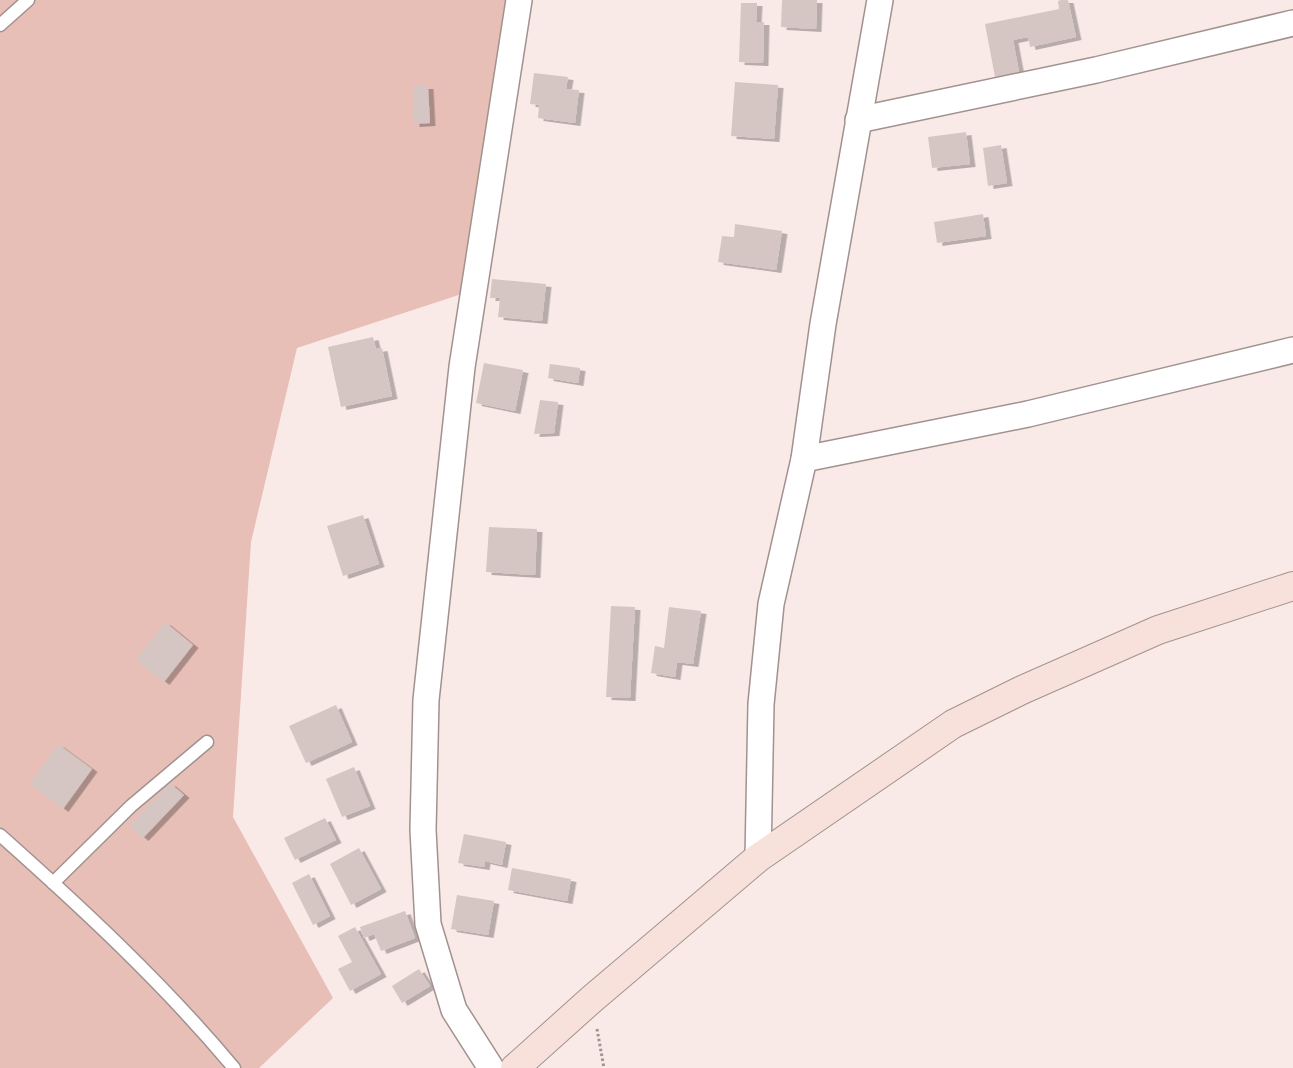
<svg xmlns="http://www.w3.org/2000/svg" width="1293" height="1068" font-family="'Work Sans',sans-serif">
<defs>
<filter id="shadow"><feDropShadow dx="5.5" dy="3" stdDeviation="0" flood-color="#0004"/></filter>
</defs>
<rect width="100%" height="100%" fill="#faeae7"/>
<polygon fill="#e7bfb7" points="0,0 525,0 483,287 297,348 251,542 233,817 333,998 259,1068 0,1068"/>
<g fill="#d5c6c3" filter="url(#shadow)">
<polygon points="782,0 817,0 816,29 781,27"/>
<polygon points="1061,0 1068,0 1076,37 1030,47 1028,37 1013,40 1019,72 995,77 985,24 1059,9 1058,1"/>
<polygon points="741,3 757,3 756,22 764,22 763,63 739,62"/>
<polygon points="534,73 568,77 566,89 579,90 575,123 538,118 539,105 530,104"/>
<polygon points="735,82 778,85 774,139 731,136"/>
<polygon points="413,86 428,86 430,123 414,124"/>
<polygon points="966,132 970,164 932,168 928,137"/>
<polygon points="1001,145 1007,183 988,186 983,148"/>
<polygon points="983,214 986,236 937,243 934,222"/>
<polygon points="735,224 782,231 776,270 718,262 722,236 734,237"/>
<polygon points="492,279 546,284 542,321 498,317 500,298 490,298"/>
<polygon points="373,337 376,349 382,348 392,396 341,407 328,347"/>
<polygon points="484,363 523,370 515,411 476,403"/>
<polygon points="550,364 580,368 578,383 548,378"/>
<polygon points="540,400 558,402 554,433 534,434"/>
<polygon points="363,515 379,564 343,576 327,526"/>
<polygon points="489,527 537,529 535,575 486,572"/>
<polygon points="611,606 635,607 630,698 606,697"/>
<polygon points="669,607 701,611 693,664 677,662 675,677 651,673 655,646 664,648"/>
<polygon points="165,622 193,645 164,682 136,660"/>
<polygon points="336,705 352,742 306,763 289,726"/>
<polygon points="58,744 92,769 63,809 30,784"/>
<polygon points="354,767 370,806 342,817 326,779"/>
<polygon points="170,783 184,795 143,838 129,826"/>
<polygon points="325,818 336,840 295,860 284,838"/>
<polygon points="464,834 506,842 502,865 485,861 484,867 458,863"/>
<polygon points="359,848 381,889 351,905 330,864"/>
<polygon points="512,868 571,879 567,901 508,890"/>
<polygon points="309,874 330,916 313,925 292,883"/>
<polygon points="457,895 494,901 488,935 451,929"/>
<polygon points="405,911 415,938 381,951 374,934 364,938 360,927"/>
<polygon points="355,927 381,974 350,991 338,969 352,962 338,936"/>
<polygon points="419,969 430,986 402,1003 392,986"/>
</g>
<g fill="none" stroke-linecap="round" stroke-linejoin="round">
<g stroke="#a1928f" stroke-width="15">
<g id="service">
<polyline points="0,25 28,0"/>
<path d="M 0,835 C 82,908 163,983 234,1068"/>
<polyline points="53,883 131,806 207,742"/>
</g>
</g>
<g stroke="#a1928f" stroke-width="28">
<g id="minor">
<polyline points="858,120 1096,70 1293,23"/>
<polyline points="804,459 1028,414 1293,350"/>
<polyline points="758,858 761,704 771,604 804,459 823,324 880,0"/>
<polyline points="491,1068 454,1010 428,924 423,830 426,700 462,367 519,0"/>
</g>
</g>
<g stroke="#a1928f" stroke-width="30">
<polyline id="secondary" points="515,1068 592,999 758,858 953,724 1022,690 1158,630 1293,586"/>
</g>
<polyline stroke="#9d9290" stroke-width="3" stroke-dasharray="2.5 2.5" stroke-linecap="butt" points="597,1029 604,1068"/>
<use href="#service" stroke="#fff" stroke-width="12"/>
<use href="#minor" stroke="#fff" stroke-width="25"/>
<use href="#secondary" stroke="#f8e0db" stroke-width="28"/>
</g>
</svg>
